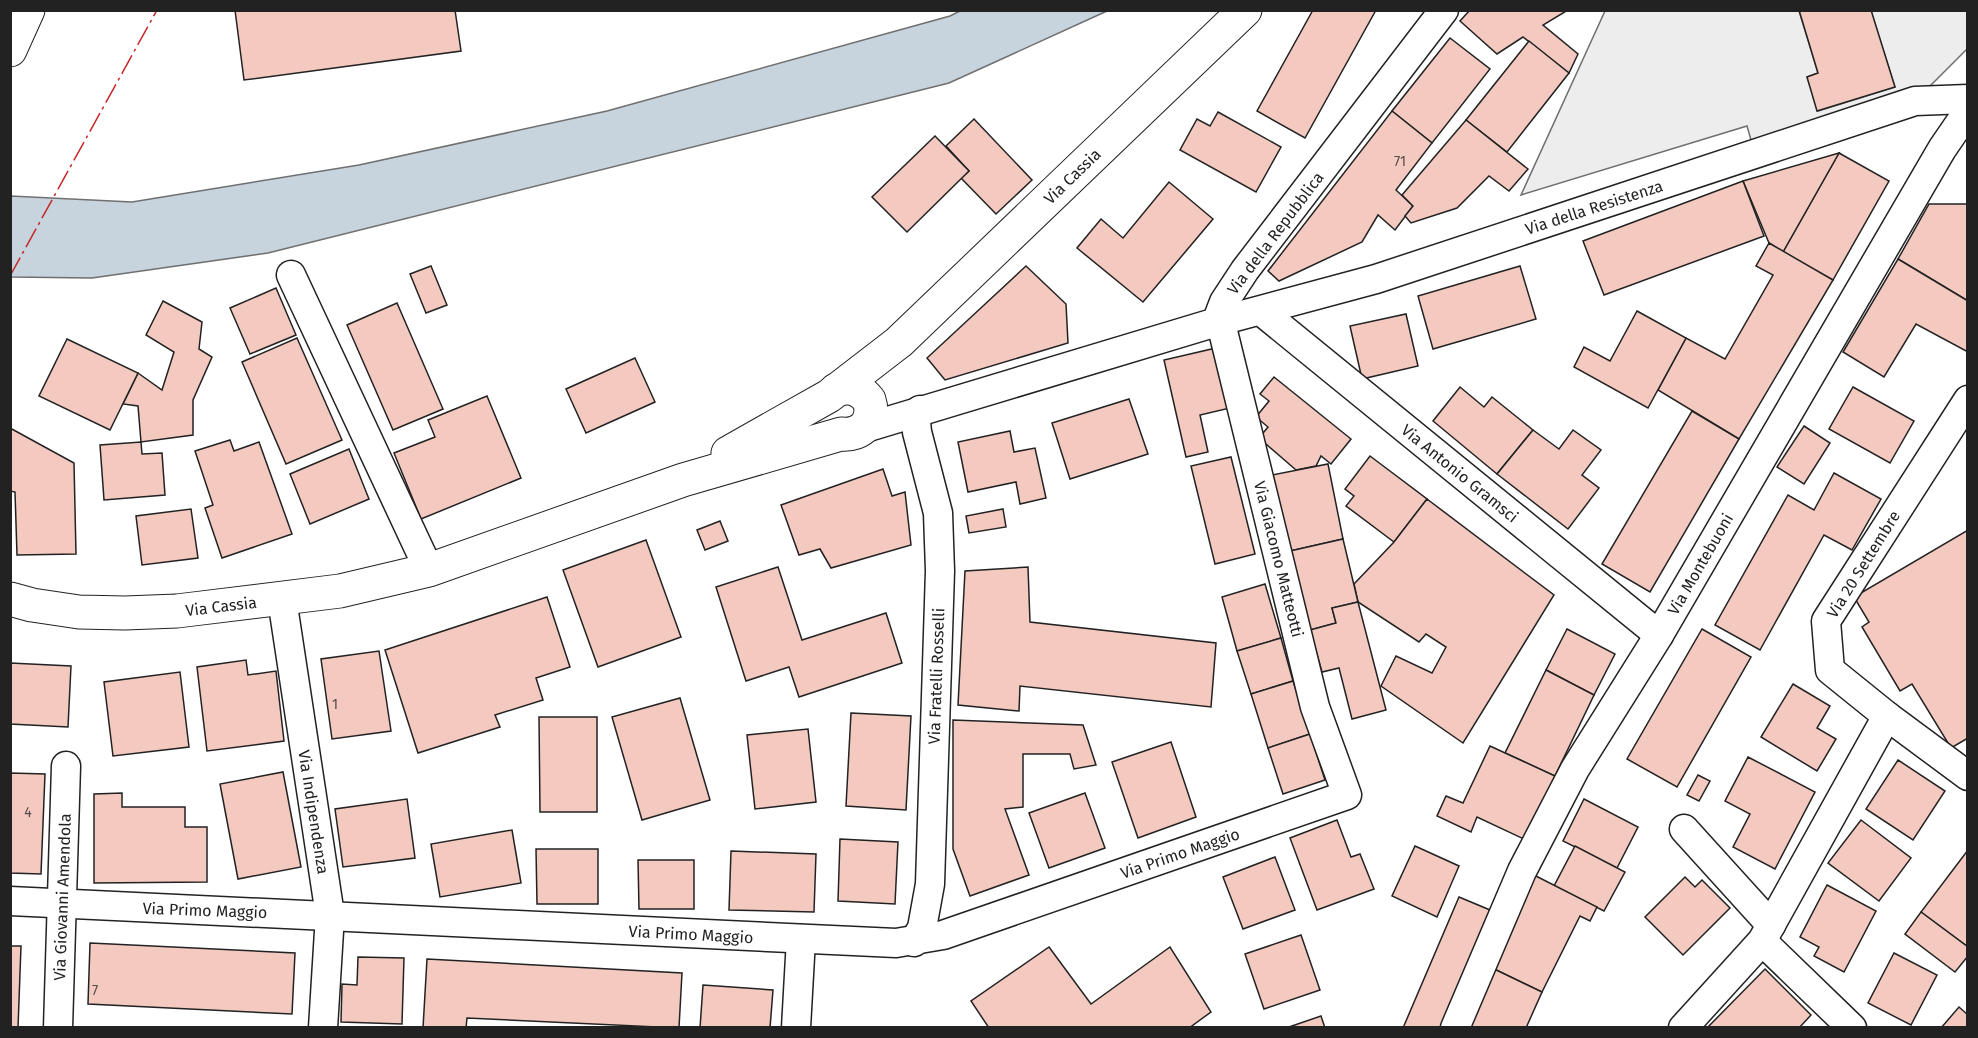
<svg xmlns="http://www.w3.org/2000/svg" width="1978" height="1038" font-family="'Fira Sans',sans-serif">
<rect width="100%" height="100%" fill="#fff"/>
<polygon fill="#ededed" stroke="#6f6f6f" stroke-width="1.5" points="1605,11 1799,11 1818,73 1807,77 1818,111 1895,87 1871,11 1967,11 1967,49 1915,101 1755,154 1747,126 1521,195"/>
<polygon fill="#c7d3dd" stroke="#6f6f6f" stroke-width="1.5" points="962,10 1107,11 949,83 268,253 92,278 11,277 11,196 132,202 359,165 607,111 950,16"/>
<g fill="#f3c9c0" stroke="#222" stroke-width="1.5">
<polygon points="235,10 455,10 461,51 244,80"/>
<polygon points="1313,10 1376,10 1305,138 1257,111"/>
<polygon points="1470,10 1568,10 1543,25 1578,54 1569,73 1523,37 1497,54 1460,21"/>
<polygon points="1799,10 1871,10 1895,87 1817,111 1807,77 1818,73"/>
<polygon points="1450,38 1490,69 1432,143 1392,111"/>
<polygon points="1529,41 1569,73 1507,152 1466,120"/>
<polygon points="1392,111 1432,143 1396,190 1413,206 1395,230 1378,215 1362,242 1279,281 1268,271"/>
<polygon points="1218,112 1281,147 1256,192 1180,150 1197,119 1210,126"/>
<polygon points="974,119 1032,180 996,214 961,178 969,171 946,146"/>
<polygon points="1466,120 1528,169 1509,191 1489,176 1457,208 1411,223 1405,216 1413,206 1402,195"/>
<polygon points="935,136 969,171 907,232 872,197"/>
<polygon points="1839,153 1889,181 1833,280 1783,252"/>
<polygon points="1839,153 1783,252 1769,243 1743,181"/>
<polygon points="1743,181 1764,236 1604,295 1583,241"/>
<polygon points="1169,182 1213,219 1143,302 1077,248 1101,219 1123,238"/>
<polygon points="1929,204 1968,204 1968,301 1898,259"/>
<polygon points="1769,243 1833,280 1739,439 1658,390 1686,338 1725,359 1773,275 1756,266"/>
<polygon points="1898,259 1968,301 1968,352 1916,324 1884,377 1843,352"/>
<polygon points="431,266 447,305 426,313 410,274"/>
<polygon points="1026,266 1066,304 1068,343 945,380 927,358"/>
<polygon points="1520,266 1536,319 1433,349 1418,296"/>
<polygon points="276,288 296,335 250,354 230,308"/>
<polygon points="163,301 202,322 199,349 212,357 193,400 193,435 141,442 138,406 123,404 138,373 162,390 174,352 146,335"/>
<polygon points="397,303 443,409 393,430 347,325"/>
<polygon points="1637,311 1686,338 1648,408 1574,367 1584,347 1610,361"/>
<polygon points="1406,314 1418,366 1362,379 1350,326"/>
<polygon points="297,338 342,440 286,464 242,362"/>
<polygon points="67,339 138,373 110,430 39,396"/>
<polygon points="1216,348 1230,408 1200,415 1208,452 1186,457 1164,360"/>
<polygon points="635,358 655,402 586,433 566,389"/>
<polygon points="1274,377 1351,439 1331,464 1321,456 1316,466 1296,470 1259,438 1268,427 1256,417 1269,401 1260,394"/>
<polygon points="1460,387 1484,407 1492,397 1533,430 1497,474 1433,421"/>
<polygon points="1853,387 1914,421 1890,463 1829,429"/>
<polygon points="487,396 521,478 421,519 394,453 435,437 428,420"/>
<polygon points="1129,399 1148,454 1070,479 1052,423"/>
<polygon points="1692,411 1739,439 1650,592 1602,564"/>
<polygon points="1804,426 1830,443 1804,484 1777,467"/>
<polygon points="10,428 74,463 76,554 17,555 15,492 10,491"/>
<polygon points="1533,430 1559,449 1573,430 1601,450 1582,475 1599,488 1568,529 1497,474"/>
<polygon points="1010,431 1014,452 1035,448 1046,498 1020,504 1016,482 968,492 958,442"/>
<polygon points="230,440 234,451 259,442 292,534 222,558 205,508 213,505 195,451"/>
<polygon points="141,442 142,454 162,453 165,495 104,500 100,445"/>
<polygon points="349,449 369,499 310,524 290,474"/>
<polygon points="1370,456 1427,499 1394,542 1346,506 1354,496 1345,489"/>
<polygon points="1231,457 1255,554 1215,564 1191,466"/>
<polygon points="1328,464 1343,539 1290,551 1272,475"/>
<polygon points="883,469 892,496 905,492 911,545 831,568 820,549 799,555 781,505"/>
<polygon points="1834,473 1881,499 1852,550 1824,535 1760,650 1715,625 1788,495 1814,510"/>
<polygon points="1427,499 1554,595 1463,743 1381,686 1396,656 1432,673 1446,647 1426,634 1419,642 1358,602 1354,584 1394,542"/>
<polygon points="191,509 198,558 142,565 136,516"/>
<polygon points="1003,509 1006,527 969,533 966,516"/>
<polygon points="720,521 728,541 705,550 697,530"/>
<polygon points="1968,530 1968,738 1951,748 1912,684 1900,691 1862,627 1869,622 1854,597"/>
<polygon points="1343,539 1358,602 1332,608 1336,623 1310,630 1290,551"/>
<polygon points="646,540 681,637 598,667 563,570"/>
<polygon points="778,567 802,640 886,613 902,663 799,697 789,667 746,681 716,587"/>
<polygon points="1028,567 1030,622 1216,643 1211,707 1020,686 1019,711 958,705 965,571"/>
<polygon points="1265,584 1281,638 1237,651 1222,597"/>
<polygon points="547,597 570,667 536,678 543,700 495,715 500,727 418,753 385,650"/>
<polygon points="1358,602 1386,710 1352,719 1339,668 1322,672 1310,630 1336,623 1332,608"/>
<polygon points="1567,629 1615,654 1594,695 1546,670"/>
<polygon points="1702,629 1751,657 1677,787 1627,759"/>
<polygon points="1281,638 1293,681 1251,694 1237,651"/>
<polygon points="379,651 391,731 332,739 321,659"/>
<polygon points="246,660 248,675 276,671 284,741 207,751 197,667"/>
<polygon points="10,663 71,666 68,727 10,724"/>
<polygon points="1546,670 1594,695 1555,776 1505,753"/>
<polygon points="180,672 189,747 113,756 104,682"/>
<polygon points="1293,681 1310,734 1268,748 1251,694"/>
<polygon points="1793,684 1830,706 1817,728 1836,739 1817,771 1761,737"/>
<polygon points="680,698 710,800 642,820 612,717"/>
<polygon points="851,713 911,716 906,810 846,806"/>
<polygon points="539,717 597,717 597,812 540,812"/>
<polygon points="953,720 1083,725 1096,765 1074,769 1070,754 1023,754 1023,807 1005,809 1029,875 970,896 953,849"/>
<polygon points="808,729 816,802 755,809 747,735"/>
<polygon points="1310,734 1325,780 1283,794 1268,748"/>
<polygon points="1171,742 1196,817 1138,838 1112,762"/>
<polygon points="1490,746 1555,776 1526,840 1477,817 1471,832 1437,816 1446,796 1463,803"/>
<polygon points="1748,757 1815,792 1775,869 1733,847 1750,814 1725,801"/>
<polygon points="1898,760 1945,791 1913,840 1866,809"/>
<polygon points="283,772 301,867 238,879 220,784"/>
<polygon points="10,773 45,774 41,874 10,873"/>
<polygon points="1698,775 1710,781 1699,801 1687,795"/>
<polygon points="122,793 122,807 185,807 185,827 207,827 207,882 94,883 94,794"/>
<polygon points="1085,793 1105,848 1049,868 1029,813"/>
<polygon points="407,799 415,858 343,867 335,809"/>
<polygon points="1584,799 1638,827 1617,868 1563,841"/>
<polygon points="1337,820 1351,857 1360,854 1374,889 1317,910 1290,838"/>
<polygon points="1861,820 1911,858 1879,901 1828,863"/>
<polygon points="512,830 521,883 440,897 431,844"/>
<polygon points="840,839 898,842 895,904 838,901"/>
<polygon points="1415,846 1459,866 1437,917 1392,896"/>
<polygon points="1575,846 1625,872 1604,911 1554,886"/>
<polygon points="536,849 598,849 598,904 537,904"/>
<polygon points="1968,850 1968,947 1921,912"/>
<polygon points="731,851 816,854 814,912 729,910"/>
<polygon points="1275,857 1295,910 1243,929 1223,877"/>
<polygon points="638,860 694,860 694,909 639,909"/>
<polygon points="1532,874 1597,907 1590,921 1580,916 1542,992 1490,967"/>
<polygon points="1685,877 1695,887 1702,880 1730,908 1683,955 1645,917"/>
<polygon points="1827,885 1876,911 1844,972 1814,956 1819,947 1800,937"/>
<polygon points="1459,897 1490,910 1440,1028 1403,1028"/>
<polygon points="1921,912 1968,947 1968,956 1955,972 1905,934"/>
<polygon points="1301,935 1320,990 1264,1009 1245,954"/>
<polygon points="90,943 295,953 292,1014 88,1004"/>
<polygon points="10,946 21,946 18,1028 10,1028"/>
<polygon points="1049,947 1091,1004 1170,947 1211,1012 1189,1028 989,1028 971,1001"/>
<polygon points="1894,953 1937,975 1911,1025 1868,1003"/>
<polygon points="358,957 404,958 402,1024 341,1022 342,984 357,985"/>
<polygon points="427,959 682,973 679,1028 467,1018 466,1028 423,1028"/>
<polygon points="1490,967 1542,992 1526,1028 1464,1028"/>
<polygon points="1765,969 1811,1015 1799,1028 1707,1028"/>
<polygon points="703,985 773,990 770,1028 700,1028"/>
<polygon points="1959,1007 1968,1015 1968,1028 1941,1028"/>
<polygon points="1321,1016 1325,1028 1286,1028"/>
</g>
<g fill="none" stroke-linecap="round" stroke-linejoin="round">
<g stroke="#222" stroke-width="31">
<g id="minor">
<polyline points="291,275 429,570"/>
<polyline points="1261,311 1659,635"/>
<polyline points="865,428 1220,321 1376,279 1915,101 1968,99"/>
<polyline points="282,599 330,915 323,1028"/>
<polyline points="1887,716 1968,776"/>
<polyline points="1684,829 1771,925"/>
<polyline points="10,901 896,943 943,935 1347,795 1315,707 1219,315 1224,302 1245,270 1444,10"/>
<polyline points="1762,941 1852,1028"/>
<polyline points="914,942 922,928 930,884 940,571 938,513 917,432 916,421 920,410"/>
<polyline points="58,1028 66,766"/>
<polyline points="796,1028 801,939"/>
<polyline points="1455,1028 1522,871 1575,769 1659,635 1942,149 1968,111"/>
<polyline points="1683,1028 1762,941 1887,716 1830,670 1826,621 1968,400"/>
</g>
</g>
<g stroke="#222" stroke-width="35">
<g id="primary">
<polyline points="728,453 829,396 899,342 1245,10"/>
<path d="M 10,599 L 32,605 L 79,612 L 125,613 L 177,611 L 340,591 L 429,570 L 683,480 L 841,434 C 862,436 876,421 869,400 C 860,389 850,385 836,390"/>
</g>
</g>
<g stroke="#222" stroke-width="35">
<polyline id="motorway" points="10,50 28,10"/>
</g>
<use href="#minor" stroke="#fff" stroke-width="28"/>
<use href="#primary" stroke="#fff" stroke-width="33"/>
<use href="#motorway" stroke="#fff" stroke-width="33"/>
<polyline stroke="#c62828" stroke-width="1.5" stroke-dasharray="21 4.5 3 4.5" stroke-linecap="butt" points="10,276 157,10"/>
</g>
<g text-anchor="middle" stroke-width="4.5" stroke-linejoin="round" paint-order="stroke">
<g font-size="14" fill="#564c4a">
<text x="1400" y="166">71</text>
<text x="335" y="709">1</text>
<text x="28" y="817">4</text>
<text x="95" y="995">7</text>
</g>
<g font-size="16" fill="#222" stroke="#fff">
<text transform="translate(1072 176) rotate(-44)" y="6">Via Cassia</text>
<text transform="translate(1594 207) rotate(-18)" y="6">Via della Resistenza</text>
<text transform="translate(1275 233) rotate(-53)" y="6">Via della Repubblica</text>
<text transform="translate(1460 473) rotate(39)" y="6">Via Antonio Gramsci</text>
<text transform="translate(1279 559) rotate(76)" y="6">Via Giacomo Matteotti</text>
<text transform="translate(1700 564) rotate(-60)" y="6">Via Montebuoni</text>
<text transform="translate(1863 564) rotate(-58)" y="6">Via 20 Settembre</text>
<text transform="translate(221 606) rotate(-7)" y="6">Via Cassia</text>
<text transform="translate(936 676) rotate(-88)" y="6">Via Fratelli Rosselli</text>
<text transform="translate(314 812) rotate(81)" y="6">Via Indipendenza</text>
<text transform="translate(1180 853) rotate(-19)" y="6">Via Primo Maggio</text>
<text transform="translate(62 897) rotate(-88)" y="6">Via Giovanni Amendola</text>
<text transform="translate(205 910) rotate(2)" y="6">Via Primo Maggio</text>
<text transform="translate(691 934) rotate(3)" y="6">Via Primo Maggio</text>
</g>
</g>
<rect width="1978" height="1038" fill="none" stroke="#222222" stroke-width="24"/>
</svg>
